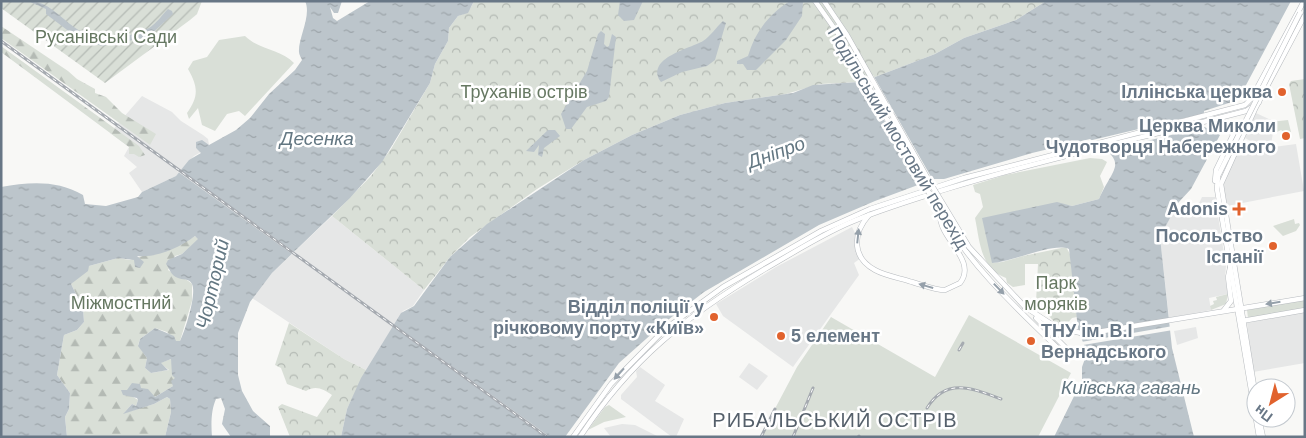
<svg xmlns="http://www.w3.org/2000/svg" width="1306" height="438" font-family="Arial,sans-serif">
<defs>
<pattern id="forest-firs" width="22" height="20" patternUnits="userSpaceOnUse" patternTransform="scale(1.25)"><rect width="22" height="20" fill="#d9dfd7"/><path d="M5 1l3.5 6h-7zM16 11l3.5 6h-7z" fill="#b4bab4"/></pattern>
<pattern id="park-crowns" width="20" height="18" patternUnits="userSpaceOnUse" patternTransform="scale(1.25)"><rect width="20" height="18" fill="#d9dfd7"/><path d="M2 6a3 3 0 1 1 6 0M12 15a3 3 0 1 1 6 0" fill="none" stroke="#b4bab4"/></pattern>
<pattern id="garden-furrows" width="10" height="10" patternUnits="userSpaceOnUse" patternTransform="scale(1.25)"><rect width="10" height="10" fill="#d9dfd7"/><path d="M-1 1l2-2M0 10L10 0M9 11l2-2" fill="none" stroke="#b4bab4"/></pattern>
<pattern id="water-ripples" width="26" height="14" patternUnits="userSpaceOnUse" patternTransform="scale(1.25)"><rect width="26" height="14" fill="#bcc5cb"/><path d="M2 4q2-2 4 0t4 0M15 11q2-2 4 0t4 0" fill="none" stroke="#9da5aa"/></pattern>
</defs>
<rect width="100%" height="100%" fill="#f8f8f6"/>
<g fill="#e6e7e7">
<polygon points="142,96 172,112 181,121 203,135 208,139 209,145 196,142 196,148 201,152 194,156 176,176 142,192 129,173 137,167 124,156 129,147 110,133"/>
<polygon points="1256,113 1275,122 1271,144 1258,145 1245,138"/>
<polygon points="1244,142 1260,149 1296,144 1304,191 1227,206 1223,183 1241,143"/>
<polygon points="1202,197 1215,197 1226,266 1225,278 1228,294 1209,298 1211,310 1169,318 1160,237 1176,206 1194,214"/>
<polygon points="332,216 424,290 413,306 403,311 366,370 344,359 252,298 272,273"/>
<polygon points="852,227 856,235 861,258 854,263 859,275 793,367 723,316 716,304 776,267"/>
<polygon points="1305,312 1305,363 1253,372 1247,323"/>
<polygon points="1196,327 1198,338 1177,345 1174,331"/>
<polygon points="749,363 768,376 757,390 739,377"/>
<polygon points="640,367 665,385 655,401 684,419 676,437 672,437 621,399 621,395 637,377 636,371"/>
<polygon points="622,424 635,425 659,437 611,437 604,428"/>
</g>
<g fill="#d9dfd7">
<path d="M 245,36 C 259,50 281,49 294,63 L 245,116 L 239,111 L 227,114 L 215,131 L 202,125 L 198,108 L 189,119 L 187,113 C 199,96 198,87 188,69 L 193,61 L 207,57 L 219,40 Z"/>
<polygon points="1288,120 1291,132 1285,133 1281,130 1273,134 1271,128 1273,128 1273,125 1269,122"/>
<path d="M 1090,158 L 1102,159 L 1107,162 L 1100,176 L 1104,187 L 1099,199 L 1072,206 L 1067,205 L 992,263 L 1002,262 L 1023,256 L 1025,261 L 1025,285 L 1013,287 L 1007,283 L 1006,278 C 980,268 980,242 975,218 L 983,207 L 980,194 L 975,192 L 973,185 L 1005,175 Z"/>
<polygon points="1294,219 1295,224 1299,223 1300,225 1296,231 1283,236 1273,226"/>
<polygon points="1228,294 1226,304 1211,310 1210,306 1214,304 1213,301 1217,300 1216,297"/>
<polygon points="1305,300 1305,308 1248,318 1247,310"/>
<polygon points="969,315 1071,373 1038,437 760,437 797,367 831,317 935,377"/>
<polygon points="609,405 626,417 604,422 588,430 605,407"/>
</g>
<g fill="url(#forest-firs)">
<polygon points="1,26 68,71 77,79 95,89 95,93 106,97 122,113 156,134 150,145 1,38"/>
<polygon points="1,46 139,146 145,155 139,157 134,154 129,154 129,147 1,52"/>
<path d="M 195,236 L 199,239 L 182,254 L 175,256 L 168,270 C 175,276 187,278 192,284 L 192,301 L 180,341 L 176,342 L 167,332 L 155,328 L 140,339 L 138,345 L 147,358 L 145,368 L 151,373 L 169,370 L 160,363 L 171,359 L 176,378 L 173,386 L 155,397 L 122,390 L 138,400 L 136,406 L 132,404 L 124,413 L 154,404 L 167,397 L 170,399 L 171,412 L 165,437 L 67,437 L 65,417 L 69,409 L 70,393 L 57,375 L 64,335 L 77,330 L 84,322 L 83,308 L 71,284 L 89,266 L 118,258 L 130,260 C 151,252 173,252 195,236 Z"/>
</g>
<g fill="url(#park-crowns)">
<path d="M 474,1 L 1046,1 L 1016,20 L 964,38 L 935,54 L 875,77 L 859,82 L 820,84 L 786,94 L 725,103 L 680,115 L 632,135 L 584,160 L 537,189 L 470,237 L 450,257 L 424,290 L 332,216 L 371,176 L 391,149 L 430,83 L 435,64 L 448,41 L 449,28 L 458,16 C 468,13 470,10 474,1 Z"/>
<polygon points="1305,79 1305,138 1300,139 1289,84 1291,81"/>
<polygon points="1066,247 1070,254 1077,317 1072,318 1065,326 1059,327 1036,302 1038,264 1025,264 1023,256"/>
<path d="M 289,323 L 344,359 L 366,370 L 347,409 L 341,437 L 290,437 L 278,407 L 282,404 L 317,417 L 332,395 C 323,389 316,385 306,391 L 287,384 L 281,368 L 275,365 Z"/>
</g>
<polygon fill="url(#garden-furrows)" points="1,1 202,1 197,14 190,20 105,83 1,8"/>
<g fill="url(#water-ripples)">
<path d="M 28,1 C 46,1 56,13 70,24 C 92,43 125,40 149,28 C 157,23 162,15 168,9 L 172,11 L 173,14 L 148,37 L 102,46 L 79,39 L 46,14 L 46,9 Z"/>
<path d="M 305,1 L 342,1 L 338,13 L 334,13 L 330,7 L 333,18 L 337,21 L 370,1 L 474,1 L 468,13 L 458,16 L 449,28 L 448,41 L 435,64 L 430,83 L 382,162 L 350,198 L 272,273 L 250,302 L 238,333 L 238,375 L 242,391 L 253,411 L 270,426 L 270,437 L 231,437 L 222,424 L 225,409 L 221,398 L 216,399 C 211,410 211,424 212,437 L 165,437 L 171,412 L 170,399 L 167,397 L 154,404 L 123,414 L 132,404 L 136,406 L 138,400 L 137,398 L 123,395 L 121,390 L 127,390 L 132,383 L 140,384 L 141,388 L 148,389 L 155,397 L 173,386 L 171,381 L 175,378 L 172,375 L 171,359 L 161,363 L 168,370 L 151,373 L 145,368 L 147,358 L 138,346 L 140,339 L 155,328 L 174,336 L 176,341 L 180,341 C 185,331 197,294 192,284 C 189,278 182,280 178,278 C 170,275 170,269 166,264 L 168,260 L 182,254 L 198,239 L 195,236 C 179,248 157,258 137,256 L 144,262 L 140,268 L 135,267 L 134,260 L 118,258 L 89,266 L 88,271 L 71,284 L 83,308 L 84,322 L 77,330 L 64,335 L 57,375 L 70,393 L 69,409 L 65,417 L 67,437 L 1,437 L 1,187 C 30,182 57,180 83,195 L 85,204 L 106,206 L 138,197 L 142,192 L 176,176 L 189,160 L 201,153 L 196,148 L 196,142 L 202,140 L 209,145 L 236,130 L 250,118 L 269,94 L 295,70 L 302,60 C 301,57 299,55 299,52 C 298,38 312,15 305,1 Z"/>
<polygon points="620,1 643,1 634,20 624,21 618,15"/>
<path d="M 790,1 L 803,1 L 802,16 L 786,40 L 756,70 L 747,70 L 743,64 L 737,64 L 737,61 L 748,56 C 755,32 769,14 790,1 Z"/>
<path d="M 1046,1 L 1291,1 L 1238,100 L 1204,111 L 1203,125 L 1206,128 L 1212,127 L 1220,135 L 1191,189 L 1178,203 L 1160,237 L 1172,348 L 1194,437 L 1054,437 L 1082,380 L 1082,367 L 1087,353 L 1078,329 L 1069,249 C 1054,242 1012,262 992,263 L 982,218 L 1057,202 L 1072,206 L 1099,199 C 1114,165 1130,164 1090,139 L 1032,153 L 944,179 L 934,179 L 875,201 L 819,225 L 704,292 L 664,323 L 619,363 L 565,437 L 341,437 L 347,409 L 361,378 L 401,313 L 414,306 L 450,257 L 487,224 L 584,160 L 632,135 L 680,115 L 725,103 L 793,93 L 813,85 L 859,82 L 875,77 L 935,54 L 964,38 L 1016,20 Z"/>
<path d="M 723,21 L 726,23 L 725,26 L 715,60 L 707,66 L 682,72 L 661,82 C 644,58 692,48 703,41 C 711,36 716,27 723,21 Z"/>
<polygon points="601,31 605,34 604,44 607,47 609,46 612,34 616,37 609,97 606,101 587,107 571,129 566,129 561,114 587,71 598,34"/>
<polygon points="548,130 555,130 560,136 544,148 542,157 538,155 539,145 534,152 526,151"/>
</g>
<g fill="#f8f8f6">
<polygon points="873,75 934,182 922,188 861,79"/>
<polygon points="1206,113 1205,124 1212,125 1102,152 1090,141 1084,142"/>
<polygon points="179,169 297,254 295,256 177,171"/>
<polygon points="393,324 550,437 545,437 392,326"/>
<polygon points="1173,326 1173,330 1083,345 1081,342"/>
</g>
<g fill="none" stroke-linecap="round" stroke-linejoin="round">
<g stroke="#b7bbbf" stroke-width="5.5">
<g id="major">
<polyline points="815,1 839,35 925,186"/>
<polyline points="824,1 847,35 931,184"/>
<polyline points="1227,158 1218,176 1217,189 1259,437"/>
<polyline points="1215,181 1216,170 1233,135 1228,124 1218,119"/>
<path d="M 941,214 C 973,270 1022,313 1068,358"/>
<path d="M 869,215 C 853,233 851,257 875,270 C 886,276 900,278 912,282 C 923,285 934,290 945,290 L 960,283 C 975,264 950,245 943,228 C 940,222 940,215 938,208"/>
<polyline points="1025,307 1056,327 1085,334 1305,298"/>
<polyline points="1224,310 1231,301 1228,277 1230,268"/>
<polyline points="1036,318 1073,355"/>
<polyline points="1242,321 1305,310"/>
<polyline points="1256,398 1221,184 1255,109 1305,15"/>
<polyline points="1259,418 1263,437"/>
<polyline points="573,437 611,384 665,329 723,287 821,231 870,209 964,178 1245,105 1251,99 1304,1"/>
<path d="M 580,437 C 631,359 686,316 765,269 C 793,253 819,236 849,223 C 881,209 916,199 950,188 C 1047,158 1147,137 1246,111 L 1259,102"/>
</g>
</g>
<use href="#major" stroke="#fff" stroke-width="4.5"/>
<g stroke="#a5aab0" stroke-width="3">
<g id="rail">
<polyline points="1,41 547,437"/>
<polyline points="959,350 963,343"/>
<path d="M 927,408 C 946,377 972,388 1001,399"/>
<polyline points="761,437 775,409"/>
<polyline points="793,437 813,388"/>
<polyline points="858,437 859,436"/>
</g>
</g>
<use href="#rail" stroke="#fff" stroke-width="1" stroke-dasharray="4" stroke-linecap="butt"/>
<g stroke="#b7bbbf" stroke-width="5.5" stroke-linecap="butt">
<g id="major-bridge">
<polyline points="1227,158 1300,13"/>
<polyline points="931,184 969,247 1025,307"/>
<polyline points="925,186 938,208"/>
</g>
</g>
<use href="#major-bridge" stroke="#fff" stroke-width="4.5"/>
</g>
<defs><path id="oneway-solid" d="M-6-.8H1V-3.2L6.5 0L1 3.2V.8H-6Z" transform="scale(1.25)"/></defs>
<g fill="#95a0aa">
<use href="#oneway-solid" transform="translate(858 236) rotate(-84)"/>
<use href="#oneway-solid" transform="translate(926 286) rotate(-164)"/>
<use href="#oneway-solid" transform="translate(999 289) rotate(46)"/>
<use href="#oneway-solid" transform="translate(1273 303) rotate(171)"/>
<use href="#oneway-solid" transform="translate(619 374) rotate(132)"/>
</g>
<g fill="#e1622d" stroke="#fff" stroke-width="2">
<circle cx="1282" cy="92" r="5"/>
<circle cx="1286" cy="136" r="5"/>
<path d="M1236.5 201.5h5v5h5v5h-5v5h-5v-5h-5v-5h5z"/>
<circle cx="1273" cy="246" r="5"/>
<circle cx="714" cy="317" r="5"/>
<circle cx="781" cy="336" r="5"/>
<circle cx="1031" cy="341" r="5"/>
</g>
<g text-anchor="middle" stroke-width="5" stroke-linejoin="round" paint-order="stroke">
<g font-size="18" fill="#667862" stroke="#fff">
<text x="106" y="43">Русанівські Сади</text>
<text x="524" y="98">Труханів острів</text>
<text x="1056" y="289">Парк<tspan x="1056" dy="21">моряків</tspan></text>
<text x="121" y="309">Міжмостний</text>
</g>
<g font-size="18" font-weight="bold" fill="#687786" stroke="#fff" text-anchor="end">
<text x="1272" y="98">Іллінська церква</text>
<text x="1276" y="132">Церква Миколи<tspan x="1276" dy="21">Чудотворця Набережного</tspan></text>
<text x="1228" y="215">Adonis</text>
<text x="1263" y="242">Посольство<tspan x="1263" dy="21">Іспанії</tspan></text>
<text x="704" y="313">Відділ поліції у<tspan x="704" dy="21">річковому порту «Київ»</tspan></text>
<text x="1041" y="337" text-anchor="start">ТНУ ім. В.І<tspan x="1041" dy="21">Вернадського</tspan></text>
<text x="791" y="342" text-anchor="start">5 елемент</text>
</g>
<g font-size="18" fill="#687786" stroke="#fff">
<text transform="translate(898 138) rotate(59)" y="6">Подільський мостовий перехід</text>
</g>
<g font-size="19" font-style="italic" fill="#637782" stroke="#fff">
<text x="317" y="145">Десенка</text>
<text transform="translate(776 152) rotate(-20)" y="7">Дніпро</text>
<text transform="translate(212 284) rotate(-77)" y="7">Чорторий</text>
<text x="1131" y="394">Київська гавань</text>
</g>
<g font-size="20" letter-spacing="1" fill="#55606b" stroke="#fff">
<text x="835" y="427">РИБАЛЬСЬКИЙ ОСТРІВ</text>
</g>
</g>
<rect width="1306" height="438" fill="none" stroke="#687786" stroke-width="5"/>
<g transform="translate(1271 403) rotate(216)"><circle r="24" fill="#ffffff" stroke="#c3c9cf"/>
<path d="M0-4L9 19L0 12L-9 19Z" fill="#e1622d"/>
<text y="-8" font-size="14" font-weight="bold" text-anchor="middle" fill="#687786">Пн</text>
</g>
</svg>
